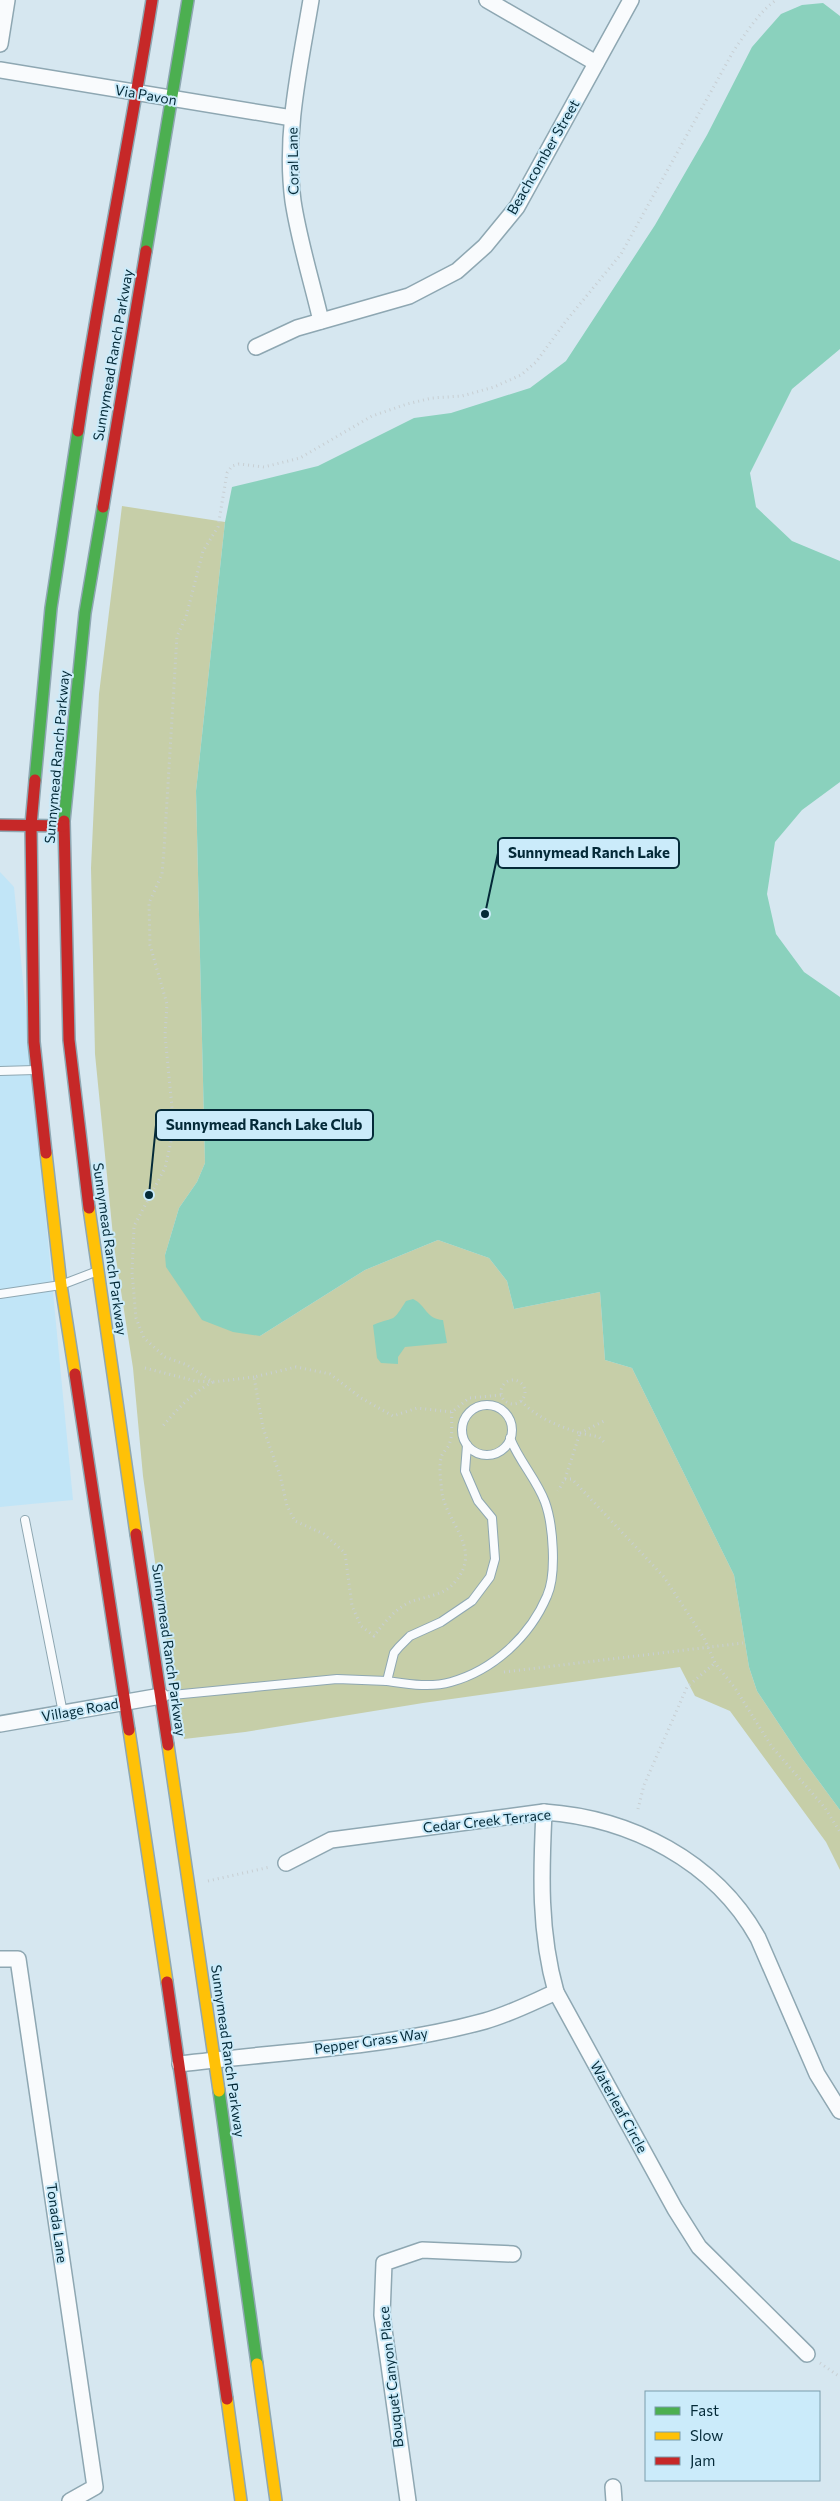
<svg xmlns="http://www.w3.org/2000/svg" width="840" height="2501" font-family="Commissioner,sans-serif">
<rect width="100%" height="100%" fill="#d6e7f0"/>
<polygon fill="#c1e5f7" points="0,872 14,887 73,1500 0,1507"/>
<polygon fill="#c6cea8" points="122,506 225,522 196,791 205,1163 197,1182 179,1208 165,1255 260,1336 365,1270 438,1240 489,1258 507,1281 514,1309 600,1292 605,1360 632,1368 734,1575 749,1667 757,1691 801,1757 840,1810 840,1870 826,1842 730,1711 695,1696 680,1667 423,1703 245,1732 184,1739 164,1626 143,1476 133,1368 114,1246 95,1054 91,868 99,694"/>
<g fill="#8ad1bd">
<polygon points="823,3 840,16 840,349 792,389 750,473 756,507 792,541 840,561 840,782 802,810 775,842 767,894 776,934 804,972 840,997 840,1810 801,1757 757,1691 749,1667 734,1575 632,1368 605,1360 600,1292 514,1309 507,1281 489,1258 438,1240 365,1270 260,1336 233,1332 202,1320 166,1267 165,1255 179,1208 197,1182 205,1163 196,791 225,522 232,487 318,466 414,418 451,413 530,388 566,361 655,225 707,135 752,47 781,14 802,5"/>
<path d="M 413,1299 C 426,1305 426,1319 443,1320 L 447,1343 L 405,1347 L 398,1357 L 398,1364 L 381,1363 L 377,1358 L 373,1325 C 398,1315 391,1324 406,1301 Z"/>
</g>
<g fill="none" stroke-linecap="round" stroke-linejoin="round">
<g stroke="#8ea7b2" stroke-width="10">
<g id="lane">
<polyline points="0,1071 35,1070"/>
<polyline points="0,1294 61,1285 95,1272"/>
<circle cx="487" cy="1430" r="25"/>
<path d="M 467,1445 L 465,1471 L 478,1501 L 492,1518 L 495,1559 L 490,1577 L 472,1601 L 441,1622 L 410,1636 L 399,1647 L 394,1653 L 387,1681 C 408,1684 430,1688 451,1682 C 494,1670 530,1636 547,1596 C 557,1574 553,1524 545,1502 C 537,1480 519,1461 510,1438"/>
<polyline points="25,1520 63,1713"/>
<polyline points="162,1696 337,1679 387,1681"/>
</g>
</g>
<g stroke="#8ea7b2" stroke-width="18">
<g id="street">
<path d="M 311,0 C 300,66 284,134 293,201 C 299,241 312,282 321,321"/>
<polyline points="487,0 596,63"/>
<polyline points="0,44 7,0"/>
<polyline points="0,70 292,118"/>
<polyline points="256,347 297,328 409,296 457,271 485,246 517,207 631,0"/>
<polyline points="0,1724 161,1696"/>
<path d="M 544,1812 C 541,1873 539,1932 556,1992 L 675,2209 L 699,2247 L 807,2354"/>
<path d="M 286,1863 L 331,1840 L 544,1812 C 631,1818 715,1861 758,1938 L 817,2074 L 840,2111"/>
<polyline points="0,1959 18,1959 95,2487 70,2501"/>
<path d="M 180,2064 C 282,2051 387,2048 485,2021 C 510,2014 533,2002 556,1992"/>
<polyline points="613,2487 614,2501"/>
<polyline points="408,2501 382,2315 384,2263 422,2250 513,2254"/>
</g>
</g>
<g stroke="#8ea7b2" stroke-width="14">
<g id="fast">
<polyline points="146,251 188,0"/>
<polyline points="35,780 51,608 78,431"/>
<polyline points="64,821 85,613 103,507"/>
<polyline points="219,2091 257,2364"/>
</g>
</g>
<g stroke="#8ea7b2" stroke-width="14">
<g id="slow">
<polyline points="46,1153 61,1285 75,1374"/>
<polyline points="89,1208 136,1534"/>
<polyline points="129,1730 167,1982"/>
<polyline points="168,1745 219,2091"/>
<polyline points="257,2364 276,2501"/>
<polyline points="227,2399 241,2501"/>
</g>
</g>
<g stroke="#8ea7b2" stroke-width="14">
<g id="jam">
<path d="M 78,431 C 99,287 129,144 152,0"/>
<polyline points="103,507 146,251"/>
<polyline points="35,780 31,825 34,1042 46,1153"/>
<polyline points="64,821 69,1040 89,1208"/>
<polyline points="0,825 63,826"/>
<polyline points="75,1374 129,1730"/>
<polyline points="136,1534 168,1745"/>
<polyline points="167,1982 227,2399"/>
</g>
</g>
<g stroke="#c8cfd3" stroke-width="3" stroke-dasharray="1 4" stroke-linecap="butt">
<path d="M 145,1368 L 195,1381 L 213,1382 C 191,1393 177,1410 161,1428"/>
<path d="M 254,1377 L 213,1382 L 187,1365 L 165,1357 L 144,1338 L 136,1318 L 132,1272 L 134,1226 L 165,1168 L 174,1128 L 165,1035 L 167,1004 L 150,945 L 149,903 L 162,874 L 164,850 L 177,636 L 186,617 L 203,551 L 218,527 L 227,473 L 232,466 L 239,464 L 264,467 L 300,458 L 372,416 L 407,404 L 432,398 L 462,396 L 494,387 L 521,375 L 536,362 L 566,321 L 621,254 L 734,50 C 747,32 758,13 776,0"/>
<circle cx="513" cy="1392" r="12"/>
<path d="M 521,1401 C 537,1418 558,1426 580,1433 L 565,1479 L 558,1491"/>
<path d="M 452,1412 C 451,1421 453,1434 450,1442 C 449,1447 444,1451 442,1455 C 438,1465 441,1482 442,1493 C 447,1524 483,1549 455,1582 C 444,1596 425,1596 410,1602 C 395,1609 384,1623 374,1636 L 361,1626 L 352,1606 L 345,1553 L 324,1534 L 295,1521 L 287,1506 L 280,1475 L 263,1428 L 254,1377 L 296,1367 L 330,1374 L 361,1398 L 393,1416 L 417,1408 L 452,1412 L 469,1398 L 502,1395"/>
<polyline points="580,1433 599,1437 606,1444"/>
<polyline points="580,1433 606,1420"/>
<polyline points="565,1479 572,1479 664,1577 704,1638 715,1663 735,1688 772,1747 825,1808 840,1832"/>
<polyline points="504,1672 743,1643"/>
<polyline points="638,1809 644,1785 687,1687 715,1663"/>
<polyline points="208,1881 270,1867"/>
<polyline points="820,2363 840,2377"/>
</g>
<use href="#lane" stroke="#f9fbfd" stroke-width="8"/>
<use href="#street" stroke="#f9fbfd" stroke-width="15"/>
<use href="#fast" stroke="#4caf50" stroke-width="11"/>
<use href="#slow" stroke="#ffc107" stroke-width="11"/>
<use href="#jam" stroke="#c62828" stroke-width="11"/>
</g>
<g text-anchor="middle" stroke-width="4" stroke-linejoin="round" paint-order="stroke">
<g font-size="14" fill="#042a38" stroke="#cbebfa">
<text transform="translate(146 95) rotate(10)" y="5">Via Pavon</text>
<text transform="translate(543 157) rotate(-60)" y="5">Beachcomber Street</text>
<text transform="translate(293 161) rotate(-91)" y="5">Coral Lane</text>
<text transform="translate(113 355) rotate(-80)" y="5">Sunnymead Ranch Parkway</text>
<text transform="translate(57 757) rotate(-85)" y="5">Sunnymead Ranch Parkway</text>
<text transform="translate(110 1249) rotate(82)" y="5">Sunnymead Ranch Parkway</text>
<text transform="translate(169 1650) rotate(82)" y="5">Sunnymead Ranch Parkway</text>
<text transform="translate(80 1710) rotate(-10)" y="5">Village Road</text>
<text transform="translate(487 1821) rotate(-6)" y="5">Cedar Creek Terrace</text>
<text transform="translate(371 2041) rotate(-8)" y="5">Pepper Grass Way</text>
<text transform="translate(228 2051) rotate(82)" y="5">Sunnymead Ranch Parkway</text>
<text transform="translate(619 2107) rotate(61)" y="5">Waterleaf Circle</text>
<text transform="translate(57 2223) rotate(82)" y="5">Tonada Lane</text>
<text transform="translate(391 2377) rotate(-96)" y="5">Bouquet Canyon Place</text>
</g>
</g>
<path fill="none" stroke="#042a38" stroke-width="2" d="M485 914L498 853M149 1195L156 1125"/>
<g fill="#042a38" stroke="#cbebfa" stroke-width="2">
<circle cx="485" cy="914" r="5"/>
<circle cx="149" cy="1195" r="5"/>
</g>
<g fill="#cbebfa" stroke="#042a38" stroke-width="2">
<rect x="498" y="838" width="181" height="30" rx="5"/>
<rect x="156" y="1110" width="217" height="30" rx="5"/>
</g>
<g font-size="15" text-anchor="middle" font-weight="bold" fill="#042a38">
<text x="589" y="858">Sunnymead Ranch Lake</text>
<text x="264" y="1130">Sunnymead Ranch Lake Club</text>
</g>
<rect x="645" y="2391" width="175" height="90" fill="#cbebfa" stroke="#7b9eac"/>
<rect x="655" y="2407" width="25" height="8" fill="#4caf50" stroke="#7b9eac"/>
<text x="690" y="2416" font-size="15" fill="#042a38">Fast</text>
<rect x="655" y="2432" width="25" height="8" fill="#ffc107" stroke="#7b9eac"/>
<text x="690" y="2441" font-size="15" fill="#042a38">Slow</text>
<rect x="655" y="2457" width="25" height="8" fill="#c62828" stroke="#7b9eac"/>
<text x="690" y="2466" font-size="15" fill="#042a38">Jam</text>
</svg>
